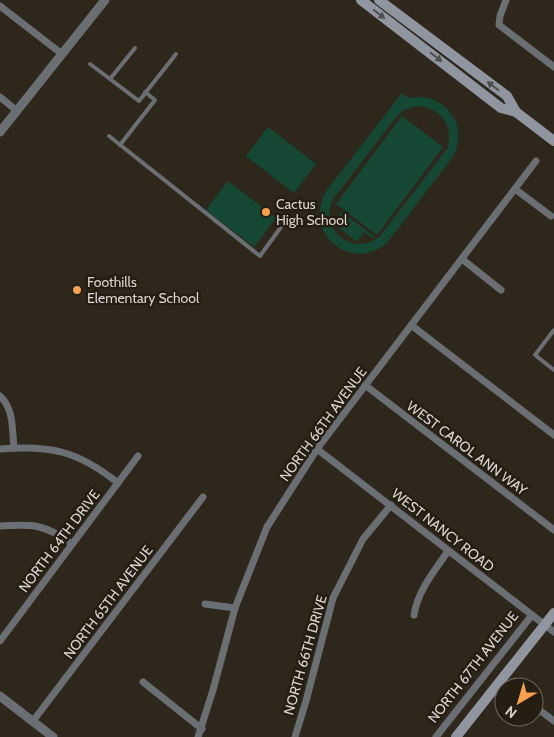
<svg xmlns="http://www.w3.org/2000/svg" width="554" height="737" font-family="Cabin,sans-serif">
<rect width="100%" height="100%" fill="#2e281c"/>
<g fill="#144734" fill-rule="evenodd">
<path d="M 402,93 L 409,98 C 445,91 471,126 452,158 L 387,243 C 350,274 301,231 327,190 ZM 416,106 C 439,106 455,126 447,149 L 380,236 C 353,258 318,230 333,199 L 397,116 L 404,110 Z"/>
<polygon points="402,116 443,147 377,235 336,204"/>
<polygon points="268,127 316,164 294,193 246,156"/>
<polygon points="228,181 276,218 254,247 206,210"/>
<polygon points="339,210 375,237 374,239 364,232 357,242 333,223 341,213"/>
</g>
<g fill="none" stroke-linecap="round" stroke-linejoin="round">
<g stroke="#6a6f74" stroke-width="4">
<polyline points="90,64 110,79 135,48"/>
<polyline points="110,79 139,101 176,54"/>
<polyline points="109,136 260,256 281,227"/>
<polyline points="120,145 155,100 145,92"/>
<polyline points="554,330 535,355 554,370"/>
</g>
<g stroke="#6a6f74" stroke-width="7">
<polyline points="506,0 500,16 499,25 554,67"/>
<polyline points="0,6 62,54"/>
<polyline points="0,97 17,111"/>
<polyline points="515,189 551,216"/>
<polyline points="462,259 501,290"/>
<polyline points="411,325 554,435"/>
<polyline points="365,385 554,530"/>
<path d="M 0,396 C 14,409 12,429 14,448"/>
<path d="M 0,449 C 51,445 78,451 118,483"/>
<polyline points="317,449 554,632"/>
<path d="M 0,526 C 33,524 45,524 72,544"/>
<polyline points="205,604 235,608"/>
<path d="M 414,615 C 418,590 434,572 448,551"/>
<polyline points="0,641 138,456"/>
<polyline points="500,681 509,687"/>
<polyline points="143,682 202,729"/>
<polyline points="534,706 554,721"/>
<polyline points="33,721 203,497"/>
<polyline points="198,737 213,690 235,608 267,527 317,449 536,161"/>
<polyline points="295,737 306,701 333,598 363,539 391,505"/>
<polyline points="436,737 532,615"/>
</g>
<g stroke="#6a6f74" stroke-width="9">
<polyline points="0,132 105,0"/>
<polyline points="0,696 53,737"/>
</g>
<g stroke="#8f969f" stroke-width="10">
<polyline points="361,0 501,108 516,112 554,141"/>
<polyline points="379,0 507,96 516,112"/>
<polyline points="456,737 554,613"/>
</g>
</g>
<defs><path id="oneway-solid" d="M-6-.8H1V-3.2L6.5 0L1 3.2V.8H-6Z" transform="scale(1.25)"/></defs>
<g fill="#4f4e4b">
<use href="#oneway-solid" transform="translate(379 14) rotate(37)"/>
<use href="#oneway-solid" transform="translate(436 57) rotate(38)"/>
<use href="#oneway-solid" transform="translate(493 86) rotate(-143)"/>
</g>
<g fill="#f9a04d" stroke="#241e13" stroke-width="2">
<circle cx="266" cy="212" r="5"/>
<circle cx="77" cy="290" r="5"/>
</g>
<g text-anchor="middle" stroke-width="5" stroke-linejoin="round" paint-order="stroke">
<g font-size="14" fill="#dad6cf" stroke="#241e13" text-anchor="start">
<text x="276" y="209">Cactus<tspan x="276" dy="16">High School</tspan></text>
<text x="87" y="287">Foothills<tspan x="87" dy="16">Elementary School</tspan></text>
</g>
<g font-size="14" fill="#dad6cf" stroke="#241e13">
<text transform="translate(323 424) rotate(-54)" y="5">NORTH 66TH AVENUE</text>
<text transform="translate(467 448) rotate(37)" y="5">WEST CAROL ANN WAY</text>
<text transform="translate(443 530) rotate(38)" y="5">WEST NANCY ROAD</text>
<text transform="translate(59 541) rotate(-53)" y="5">NORTH 64TH DRIVE</text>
<text transform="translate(108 602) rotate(-53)" y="5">NORTH 65TH AVENUE</text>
<text transform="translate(305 655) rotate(-74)" y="5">NORTH 66TH DRIVE</text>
<text transform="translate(473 667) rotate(-52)" y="5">NORTH 67TH AVENUE</text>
</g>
</g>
<g transform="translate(519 702) rotate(218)"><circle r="24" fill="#241e13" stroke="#6d685e"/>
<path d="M0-4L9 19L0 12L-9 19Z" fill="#f9a04d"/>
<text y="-8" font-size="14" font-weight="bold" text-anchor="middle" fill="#dad6cf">N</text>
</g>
</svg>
